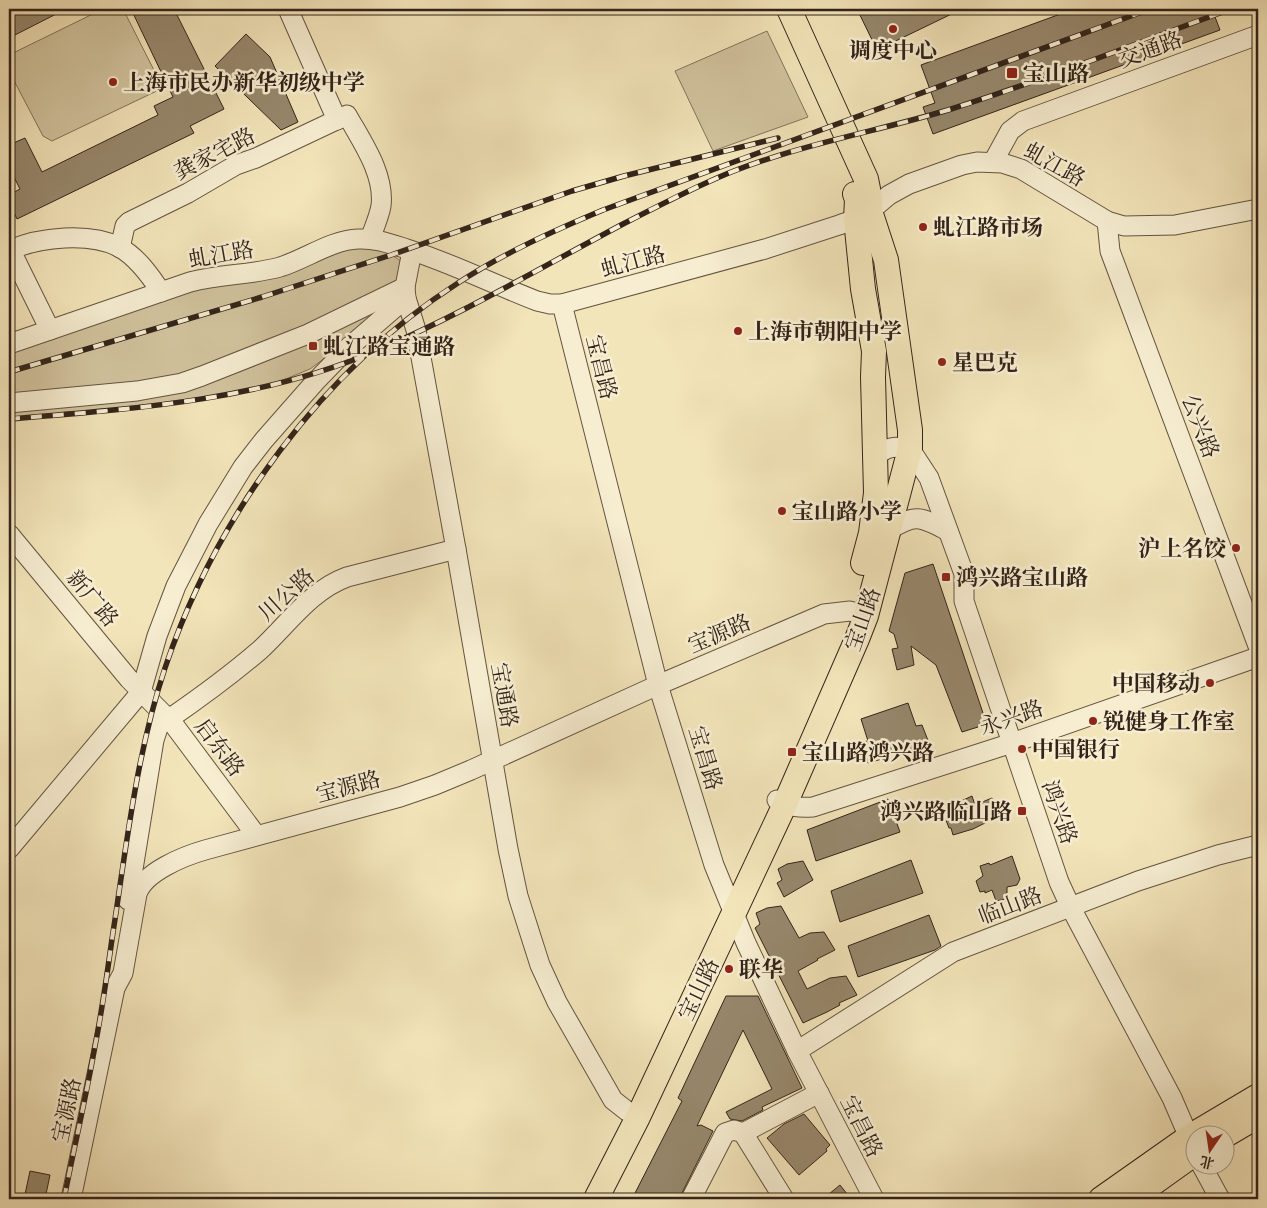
<svg xmlns="http://www.w3.org/2000/svg" width="1267" height="1208" font-family="'EB Garamond','Noto Serif SC',serif">
<rect width="100%" height="100%" fill="#f3e5ba"/>
<filter id="stains"><feTurbulence type="fractalNoise" baseFrequency=".004" numOctaves="4"/><feColorMatrix values="0 0 0 0 .2 0 0 0 0 .09 0 0 0 0 .02 0 0 0 .5 -.17"/></filter>
<radialGradient id="worn" r=".72"><stop offset=".6" stop-color="#630" stop-opacity="0"/><stop offset="1" stop-color="#630" stop-opacity=".3"/></radialGradient>
<g fill="#d2c49f" stroke="#82745c">
<polygon points="103,9 123,9 163,88 52,141 43,136 9,71 9,55"/>
<polygon points="767,31 808,117 713,151 675,71"/>
<polygon points="346,245 374,245 403,262 406,298 310,369 264,388 207,399 152,406 9,419 9,349 203,283"/>
</g>
<g fill="#97886d" stroke="#332319">
<polygon points="21,9 66,9 9,38 9,15"/>
<polygon points="131,9 174,9 224,109 190,126 194,133 17,219 9,202 9,195 20,189 9,167 9,145 25,138 42,172 158,115 154,106 173,97"/>
<polygon points="857,9 962,9 877,50"/>
<polygon points="1074,9 1212,9 1220,30 933,134 923,107 935,103 921,65"/>
<polygon points="246,34 270,57 298,122 281,130 215,66"/>
<polygon points="933,564 984,716 978,727 962,732 936,665 911,646 914,665 897,670 892,649 898,648 894,634 889,631 905,573"/>
<polygon points="908,703 916,726 922,725 929,743 907,750 906,747 884,754 885,758 868,763 862,742 868,741 861,719"/>
<polygon points="972,796 975,805 992,798 999,816 973,829 953,835 951,828 949,828 944,815 961,811 959,802"/>
<polygon points="888,799 900,832 816,861 807,830"/>
<polygon points="1012,856 1020,879 1017,885 1007,887 1007,893 1005,894 1007,899 996,901 992,890 985,893 985,891 980,892 976,881 983,876 980,866 989,863 990,865"/>
<polygon points="911,860 923,893 840,922 831,891"/>
<polygon points="803,861 813,880 784,897 777,883 782,880 778,869 787,864"/>
<polygon points="781,906 799,938 810,933 824,932 835,950 817,959 818,960 798,971 807,989 830,978 846,976 857,995 839,1003 840,1005 827,1012 803,1023 755,928 760,924 756,913 767,908"/>
<polygon points="929,915 941,946 935,950 858,977 848,946"/>
<polygon points="726,996 758,996 802,1088 762,1107 763,1110 742,1121 730,1119 726,1112 772,1089 743,1030 697,1126 701,1125 713,1131 679,1199 632,1199 682,1101 678,1098"/>
<polygon points="804,1114 830,1145 826,1149 827,1151 799,1175 767,1138 784,1124"/>
<polygon points="30,1171 50,1175 45,1199 24,1199"/>
<polygon points="840,1185 851,1199 823,1199"/>
</g>
<g fill="none" stroke-linecap="round" stroke-linejoin="round">
<g stroke="#635441" stroke-width="21">
<g id="minor">
<polyline points="288,9 337,120"/>
<polyline points="993,162 1010,131 1023,121 1258,35"/>
<polyline points="1107,221 1110,251 1258,646"/>
<polyline points="9,247 50,330"/>
<path d="M 120,248 L 125,226 L 129,222 L 188,193 L 236,165 L 256,158 L 347,115 C 362,142 385,174 381,206 C 379,217 374,228 370,239"/>
<path d="M 10,250 C 40,237 89,232 119,247 C 137,257 150,275 161,292"/>
<polyline points="412,251 405,287 406,298 416,330 456,549 508,849 518,896 540,965 557,1002 613,1100 627,1111 638,1117"/>
<polyline points="562,304 658,685 714,865 746,943 797,1051 874,1199"/>
<path d="M 9,344 L 190,282 C 220,274 251,275 280,267 C 306,259 331,240 358,239 C 375,238 391,244 407,249 C 451,263 493,284 537,301 L 550,304 L 562,304 L 765,249 L 839,225 L 856,219 L 870,211 L 889,195 L 909,184 L 962,165 L 977,162 L 1002,163 L 1021,169 L 1107,221 L 1124,226 L 1175,225 L 1258,209"/>
<polyline points="9,403 137,391 182,383 202,376 308,334 405,287"/>
<path d="M 875,457 C 887,446 895,446 910,449 L 929,478 L 964,574 L 964,601 L 1059,882 L 1071,908 L 1172,1098 L 1194,1149"/>
<path d="M 889,530 C 916,513 921,517 948,531"/>
<polyline points="9,534 129,679 174,725 256,835"/>
<path d="M 169,719 C 201,697 231,675 260,650 C 288,624 311,590 347,577 L 456,549"/>
<path d="M 777,800 C 789,807 799,808 813,807 L 1012,743 L 1258,657"/>
<polyline points="9,849 141,692 157,636 176,586 208,524 243,467 264,440 315,382 348,348 406,298"/>
<polyline points="128,900 154,740 160,722 165,715"/>
<polyline points="797,1051 953,952 1138,881 1218,855 1258,845"/>
<polyline points="743,1133 819,1093"/>
<polyline points="1202,1166 1220,1199"/>
<path d="M 71,1199 L 115,988 L 123,973 L 137,894 C 144,872 184,856 205,850 L 400,797 L 435,785 L 471,770 L 658,685 L 824,614 L 850,611 L 866,616"/>
<polyline points="691,1199 725,1133 734,1130 743,1133 784,1199"/>
</g>
</g>
<g stroke="#332319" stroke-width="26">
<g id="major">
<polyline points="855,194 857,199 856,219 863,289 874,351 873,377 876,493 871,533 863,563"/>
<polyline points="1224,1136 1258,1116"/>
<polyline points="596,1199 638,1117 785,804 857,639 866,616 910,449 910,430 886,260 870,211 870,199 866,179 789,9"/>
<polyline points="1101,1199 1189,1137 1258,1096"/>
<polyline points="1131,1199 1194,1154"/>
</g>
</g>
<use href="#minor" stroke="#f7eed2" stroke-width="19"/>
<use href="#major" stroke="#f3e5ba" stroke-width="24"/>
<g stroke="#332319" stroke-width="5.5">
<g id="rail">
<polyline points="9,372 262,297 391,255 572,191 624,176 778,138"/>
<path d="M 9,419 C 132,409 258,401 373,352 C 459,316 540,268 623,224 C 654,208 685,192 717,178 C 791,146 871,133 948,110 C 1044,80 1137,43 1231,9"/>
<path d="M 64,1199 C 74,1148 86,1097 95,1046 C 102,1011 107,975 112,939 C 126,849 136,755 165,668 C 216,516 322,370 458,283 C 504,253 553,231 603,210 L 1150,9"/>
</g>
</g>
<use href="#rail" stroke="#f7eed2" stroke-width="4" stroke-dasharray="11" stroke-linecap="butt"/>
</g>
<g fill="#8f2418" stroke="#f7eed2" stroke-width="2">
<circle cx="893" cy="29" r="5"/>
<rect x="1006" y="67" width="12" height="12" rx="2.5"/>
<circle cx="113" cy="82" r="5"/>
<circle cx="923" cy="227" r="5"/>
<circle cx="738" cy="331" r="5"/>
<rect x="308" y="341" width="10" height="10" rx="2.5"/>
<circle cx="942" cy="362" r="5"/>
<circle cx="782" cy="511" r="5"/>
<circle cx="1236" cy="548" r="5"/>
<rect x="941" y="572" width="10" height="10" rx="2.5"/>
<circle cx="1210" cy="683" r="5"/>
<circle cx="1093" cy="721" r="5"/>
<circle cx="1022" cy="749" r="5"/>
<rect x="787" y="747" width="10" height="10" rx="2.5"/>
<rect x="1017" y="806" width="10" height="10" rx="2.5"/>
<circle cx="729" cy="969" r="5"/>
</g>
<g text-anchor="middle" stroke-width="5" stroke-linejoin="round" paint-order="stroke">
<g font-size="22" fill="#332319" stroke="#f7eed2">
<text transform="translate(1150 49) rotate(-20)" y="8">交通路</text>
<text transform="translate(214 153) rotate(-27)" y="8">龚家宅路</text>
<text transform="translate(1055 164) rotate(29)" y="8">虬江路</text>
<text transform="translate(221 254) rotate(-10)" y="8">虬江路</text>
<text transform="translate(633 261) rotate(-15)" y="8">虬江路</text>
<text transform="translate(602 367) rotate(76)" y="8">宝昌路</text>
<text transform="translate(1201 426) rotate(69)" y="8">公兴路</text>
<text transform="translate(286 594) rotate(-42)" y="8">川公路</text>
<text transform="translate(93 598) rotate(50)" y="8">新广路</text>
<text transform="translate(862 619) rotate(-71)" y="8">宝山路</text>
<text transform="translate(719 633) rotate(-23)" y="8">宝源路</text>
<text transform="translate(505 695) rotate(80)" y="8">宝通路</text>
<text transform="translate(1011 717) rotate(-19)" y="8">永兴路</text>
<text transform="translate(220 747) rotate(53)" y="8">启东路</text>
<text transform="translate(706 758) rotate(73)" y="8">宝昌路</text>
<text transform="translate(348 786) rotate(-15)" y="8">宝源路</text>
<text transform="translate(1060 812) rotate(71)" y="8">鸿兴路</text>
<text transform="translate(1010 905) rotate(-21)" y="8">临山路</text>
<text transform="translate(698 989) rotate(-65)" y="8">宝山路</text>
<text transform="translate(66 1110) rotate(-78)" y="8">宝源路</text>
<text transform="translate(862 1126) rotate(63)" y="8">宝昌路</text>
</g>
<g font-size="22" font-weight="bold" fill="#332319" stroke="#f7eed2" text-anchor="start">
<text x="893" y="58" text-anchor="middle">调度中心</text>
<text x="1023" y="81">宝山路</text>
<text x="123" y="90">上海市民办新华初级中学</text>
<text x="933" y="235">虬江路市场</text>
<text x="748" y="339">上海市朝阳中学</text>
<text x="323" y="354">虬江路宝通路</text>
<text x="952" y="370">星巴克</text>
<text x="792" y="519">宝山路小学</text>
<text x="1226" y="556" text-anchor="end">沪上名饺</text>
<text x="956" y="585">鸿兴路宝山路</text>
<text x="1200" y="691" text-anchor="end">中国移动</text>
<text x="1103" y="729">锐健身工作室</text>
<text x="1032" y="757">中国银行</text>
<text x="802" y="760">宝山路鸿兴路</text>
<text x="1012" y="819" text-anchor="end">鸿兴路临山路</text>
<text x="739" y="977">联华</text>
</g>
</g>
<rect width="1267" height="1208" fill="none" stroke="#f3e5ba" stroke-width="30"/>
<rect x="10" y="10" width="1247" height="1188" fill="none" stroke="#332319" stroke-width="2.5"/>
<rect x="15" y="15" width="1237" height="1178" fill="none" stroke="#332319"/>
<g transform="translate(1210 1150) rotate(193)"><circle r="24" fill="#f7eed2" stroke="#a99d88"/>
<path d="M0-4L9 19L0 12L-9 19Z" fill="#8f2418"/>
<text y="-8" font-size="14" font-weight="bold" text-anchor="middle" fill="#332319">北</text>
</g>
<rect width="100%" height="100%" filter="url(#stains)"/>
<rect width="100%" height="100%" fill="url(#worn)"/>
</svg>
